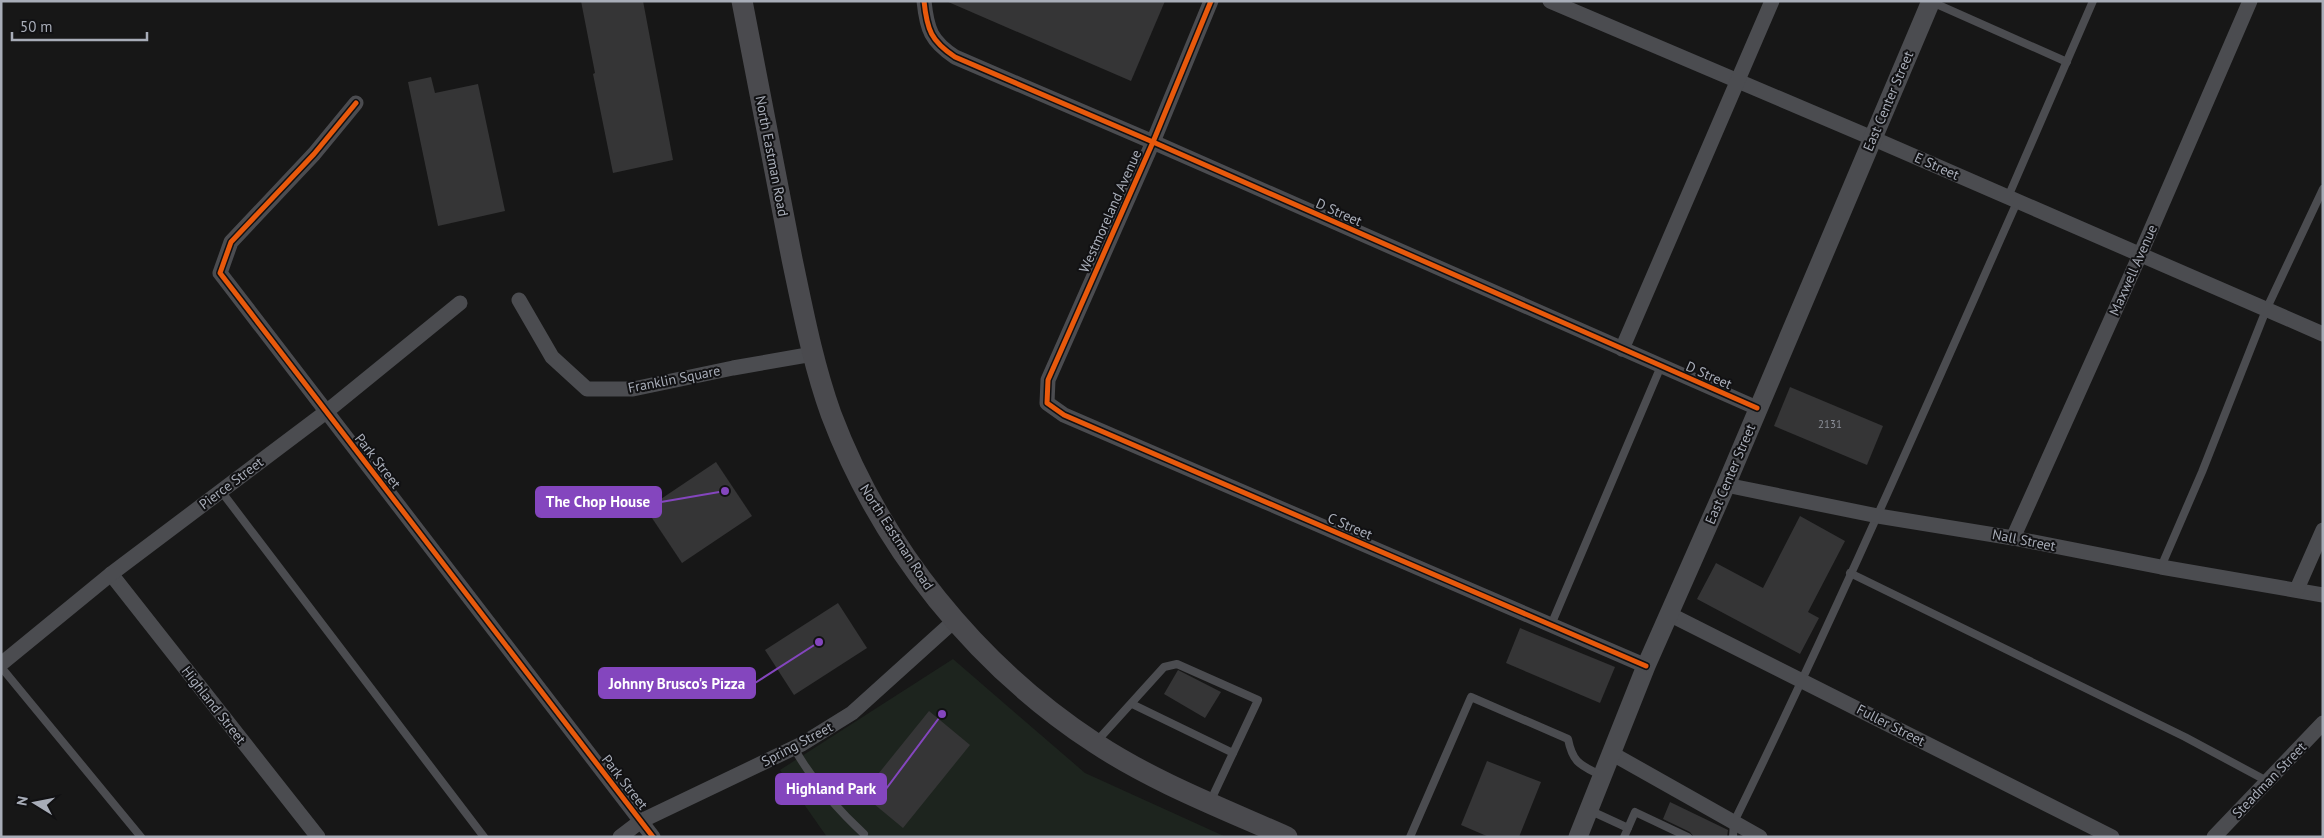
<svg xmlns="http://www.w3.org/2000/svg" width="2324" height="838" font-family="'PT Sans',sans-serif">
<rect width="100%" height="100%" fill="#171717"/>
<polygon fill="#1d241e" points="953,659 1085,773 1226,837 827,837 780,770"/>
<g fill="#353536">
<polygon points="581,1 643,1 673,160 613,173 593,74 595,73"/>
<polygon points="946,1 1165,1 1131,81"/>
<polygon points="431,77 435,93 478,84 505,211 438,226 408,82"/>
<polygon points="1790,387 1883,426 1867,465 1774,426"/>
<polygon points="716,462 752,516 682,563 646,509"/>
<polygon points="1800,516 1845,541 1808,612 1819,618 1800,654 1697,599 1716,563 1763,588"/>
<polygon points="838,603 867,648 794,695 765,650"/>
<polygon points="1520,628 1615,667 1600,703 1506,663"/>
<polygon points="1178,670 1221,692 1205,718 1164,694"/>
<polygon points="929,711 970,745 903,828 862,794"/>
<polygon points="1487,761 1541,782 1519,837 1489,837 1461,825"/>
<polygon points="1670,802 1728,830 1727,837 1694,837 1690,832 1663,819"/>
</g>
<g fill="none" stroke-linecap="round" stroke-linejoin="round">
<g stroke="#4b4c50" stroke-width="8">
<polyline points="1932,2 2067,62"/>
<polyline points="2008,197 2093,1"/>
<polyline points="221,491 484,837"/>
<polyline points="2161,567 2202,472 2266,310 2323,189"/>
<polyline points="1850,573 2185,737 2267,781"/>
<polyline points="1551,625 1661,366"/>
<polyline points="1,667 141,837"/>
<polyline points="1132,704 1233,753"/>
<polyline points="1097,741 1164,667 1177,664 1258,700 1210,802"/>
<path d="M 794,748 C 812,780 837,809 864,834"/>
<polyline points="1589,810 1628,828 1624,837"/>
<polyline points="1628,828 1635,812 1688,837"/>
<path d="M 1410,837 L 1471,697 L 1568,739 C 1573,764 1581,765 1602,776"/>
<path d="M 1733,837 L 1734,822 C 1834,618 1925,409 2017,202"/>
</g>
<g stroke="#4b4c50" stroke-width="15">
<path d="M 924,1 C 927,30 931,41 955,57 L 1153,142 L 1757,408"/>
<polyline points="1211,1 1153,142 1048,380 1047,403 1064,415 1646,666"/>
<polyline points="1550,1 1872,138 2323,334"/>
<polyline points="356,103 314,154 231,242 220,273 653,837"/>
<polyline points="519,300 552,357 587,389 633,389 733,368 813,354"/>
<polyline points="1622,349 1772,1"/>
<polyline points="1726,485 1878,516 2013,538 2161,567 2323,595"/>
<polyline points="2013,538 2140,255 2250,1"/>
<polyline points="111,574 318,837"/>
<polyline points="2297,589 2323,530"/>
<polyline points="1669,614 2112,837"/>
<polyline points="1,664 111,574 326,412 460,303"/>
<polyline points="1611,753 1760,837"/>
<polyline points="620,837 641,821 802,744 852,713 954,621"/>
<polyline points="2214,837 2323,723"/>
</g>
<polyline stroke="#4b4c50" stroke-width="19" points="1578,837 1646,666 1726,485 1931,1"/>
<path stroke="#4a4a4e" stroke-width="21" d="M 742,1 C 759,87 775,173 792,259 C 803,311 813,364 831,414 C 881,547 976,665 1095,743 C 1154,782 1222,808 1287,837"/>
<g stroke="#111113" stroke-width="8">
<g id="cycleway">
<path d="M 924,1 C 927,30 931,41 955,57 L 1153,142 L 1757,408"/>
<polyline points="1211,1 1153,142 1048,380 1047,403 1064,415 1646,666"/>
<polyline points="356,103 314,154 231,242 220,273 653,837"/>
</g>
</g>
<use href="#cycleway" stroke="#e8590c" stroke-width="5"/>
</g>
<g text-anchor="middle" stroke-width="4" stroke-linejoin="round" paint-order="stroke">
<g font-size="11" fill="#8b8f98">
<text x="1830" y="428">2131</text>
</g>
<g font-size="14" fill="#a8adb8" stroke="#111113">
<text transform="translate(1888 101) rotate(-67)" y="5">East Center Street</text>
<text transform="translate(772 156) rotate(79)" y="5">North Eastman Road</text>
<text transform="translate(1937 166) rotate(24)" y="5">E Street</text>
<text transform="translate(1110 211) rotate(-66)" y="5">Westmoreland Avenue</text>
<text transform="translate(1339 212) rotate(24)" y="5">D Street</text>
<text transform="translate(2133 270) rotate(-66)" y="5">Maxwell Avenue</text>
<text transform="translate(1709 375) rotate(24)" y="5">D Street</text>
<text transform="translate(674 379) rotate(-11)" y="5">Franklin Square</text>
<text transform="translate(378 461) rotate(52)" y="5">Park Street</text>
<text transform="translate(1730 474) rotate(-67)" y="5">East Center Street</text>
<text transform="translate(231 483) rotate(-37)" y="5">Pierce Street</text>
<text transform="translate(1350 526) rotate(23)" y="5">C Street</text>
<text transform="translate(897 537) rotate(57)" y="5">North Eastman Road</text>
<text transform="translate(2024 540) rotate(11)" y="5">Nall Street</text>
<text transform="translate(214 705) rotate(52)" y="5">Highland Street</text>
<text transform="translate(1891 725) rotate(27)" y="5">Fuller Street</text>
<text transform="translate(797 744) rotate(-28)" y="5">Spring Street</text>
<text transform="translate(2269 780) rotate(-46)" y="5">Steadman Street</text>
<text transform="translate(625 782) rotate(52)" y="5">Park Street</text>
</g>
</g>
<path fill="none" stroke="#8446be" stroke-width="2" d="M725 491L661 502M819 642L755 683M942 714L886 789"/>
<g fill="#8446be" stroke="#111113" stroke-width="2">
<circle cx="725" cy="491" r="5"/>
<circle cx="819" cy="642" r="5"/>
<circle cx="942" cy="714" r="5"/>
</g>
<g fill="#8446be" stroke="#8446be" stroke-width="2">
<rect x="536" y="487" width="125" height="30" rx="5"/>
<rect x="599" y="668" width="156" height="30" rx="5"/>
<rect x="776" y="774" width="110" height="30" rx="5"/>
</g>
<g font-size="15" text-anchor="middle" font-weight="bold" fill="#fff">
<text x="598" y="507">The Chop House</text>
<text x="677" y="689">Johnny Brusco's Pizza</text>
<text x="831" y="794">Highland Park</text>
</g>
<rect width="2324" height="838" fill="none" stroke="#a8adb8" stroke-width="5"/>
<g transform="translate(35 803) rotate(280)" stroke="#111113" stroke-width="4" paint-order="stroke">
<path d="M0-4L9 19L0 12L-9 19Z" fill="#a8adb8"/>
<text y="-8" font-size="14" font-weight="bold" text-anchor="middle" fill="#a8adb8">N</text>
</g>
<path d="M12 32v8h135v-8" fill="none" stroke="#a8adb8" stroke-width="2.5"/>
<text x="20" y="32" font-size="15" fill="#a8adb8" stroke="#111113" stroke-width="4" paint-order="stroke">50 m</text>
</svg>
